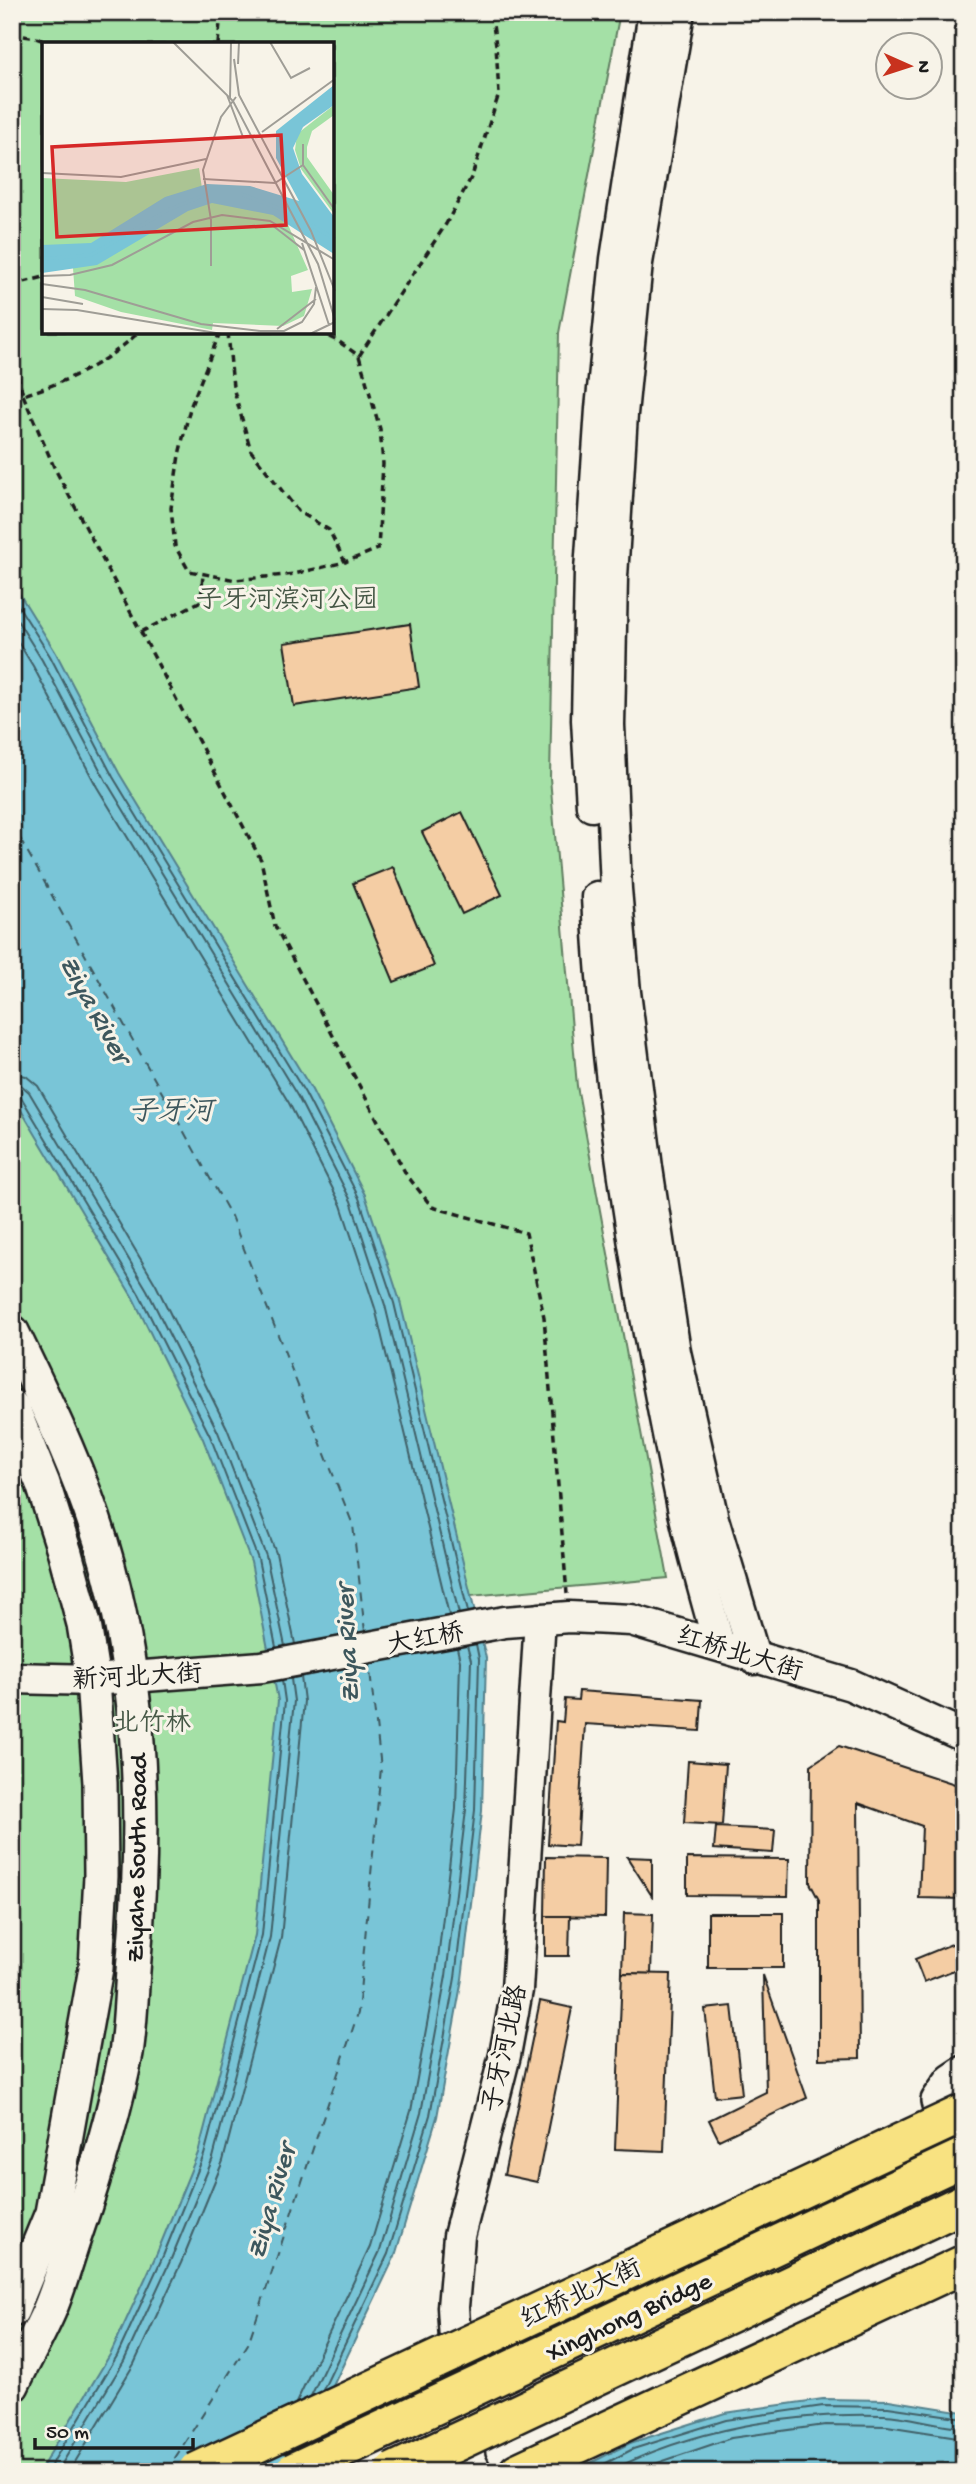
<svg xmlns="http://www.w3.org/2000/svg" width="976" height="2484" font-family="'Gochi Hand','LXGW WenKai TC',sans-serif">
<rect width="100%" height="100%" fill="#f7f3e8"/>
<filter id="ink" filterUnits="userSpaceOnUse"><feTurbulence type="fractalNoise" baseFrequency=".0143" numOctaves="2"/><feDisplacementMap in="SourceGraphic" scale="14" xChannelSelector="R" yChannelSelector="G"/><feConvolveMatrix kernelMatrix="1 2 1 2 8 2 1 2 1" color-interpolation-filters="sRGB"/></filter>
<g filter="url(#ink)">
<g fill="#a4e0a6" stroke="#607e61" stroke-width="2" fill-rule="evenodd">
<path d="M 12,12 L 620,12 L 559,333 L 550,778 L 577,1086 L 668,1578 L 448,1598 L 12,649 ZM 44,44 L 332,44 L 332,332 L 44,332 Z"/>
<polygon points="12,1033 213,1394 294,1713 266,1991 186,2259 59,2472 12,2472"/>
</g>
<g fill="#79c5d7" stroke="#54818c" stroke-width="2">
<polygon points="12,582 56,653 119,773 312,1090 365,1195 400,1301 486,1658 482,1811 462,1979 437,2117 395,2256 312,2430 296,2472 39,2472 111,2353 157,2253 198,2153 255,1935 278,1700 251,1562 203,1439 133,1298 12,1095"/>
<polygon points="823,2399 889,2400 964,2412 964,2472 573,2472 630,2443 725,2413"/>
</g>
<g fill="none" stroke-linecap="round" stroke-linejoin="round">
<g stroke="#416067" stroke-width="2">
<polyline points="12,596 50,656 113,777 305,1093 359,1198 394,1303 468,1612"/>
<polyline points="12,612 42,660 106,781 298,1097 351,1201 385,1305 459,1614"/>
<polyline points="12,632 33,666 97,787 289,1103 341,1205 375,1308 449,1615"/>
<polyline points="12,1073 26,1076 38,1086 156,1285 227,1428 276,1553 295,1644"/>
<polyline points="12,1084 21,1085 29,1092 147,1290 218,1432 266,1556 285,1646"/>
<polyline points="12,1093 21,1097 139,1294 210,1436 258,1559 276,1647"/>
<polyline points="323,2390 388,2254 430,2115 455,1978 475,1810 479,1659 476,1644"/>
<polyline points="311,2396 380,2251 421,2113 446,1976 466,1810 471,1660 467,1646"/>
<polyline points="296,2403 370,2247 411,2111 436,1975 456,1809 460,1661 457,1648"/>
<polyline points="47,2472 117,2356 163,2256 204,2155 262,1935 285,1701 282,1680"/>
<polyline points="57,2472 124,2361 171,2259 213,2158 270,1937 294,1701 291,1679"/>
<polyline points="69,2472 134,2364 181,2263 223,2161 281,1938 304,1701 301,1677"/>
<polyline points="589,2472 633,2449 726,2420 823,2406 888,2407 964,2418"/>
<path d="M 608,2472 C 692,2429 790,2412 884,2415 C 911,2416 937,2426 964,2427"/>
<polyline points="631,2472 731,2438 825,2425 887,2426 964,2438"/>
</g>
<g stroke="#3d575d" stroke-width="2" stroke-dasharray="9 7" stroke-linecap="butt">
<polyline points="12,824 231,1216 353,1525 365,1632"/>
<polyline points="166,2472 248,2344 358,2013 381,1768 369,1662"/>
</g>
</g>
<g fill="#f4cda4" stroke="#1c1c1c" stroke-width="2">
<polygon points="410,624 419,687 294,706 284,643"/>
<polygon points="462,812 502,895 462,914 422,832"/>
<polygon points="393,867 434,966 394,982 353,883"/>
<polygon points="579,1691 702,1700 700,1731 585,1724 577,1846 548,1844 556,1721 563,1722 565,1699 578,1700"/>
<polygon points="839,1746 964,1787 964,1899 919,1898 922,1826 858,1803 860,2058 819,2059 819,1900 810,1883 811,1765"/>
<polygon points="688,1761 726,1764 722,1825 684,1823"/>
<polygon points="716,1827 775,1830 773,1853 714,1849"/>
<polygon points="546,1857 606,1858 605,1917 545,1916"/>
<polygon points="627,1857 652,1858 652,1896"/>
<polygon points="687,1858 789,1859 788,1896 687,1895"/>
<polygon points="624,1913 653,1914 651,1974 622,1973"/>
<rect x="708" y="1913" width="75" height="55"/>
<polygon points="545,1916 570,1916 569,1956 545,1956"/>
<polygon points="964,1939 964,1966 924,1982 915,1959"/>
<polygon points="622,1973 671,1974 664,2151 615,2149"/>
<polygon points="763,1975 807,2098 719,2140 709,2120 766,2092"/>
<polygon points="540,2001 572,2008 537,2182 504,2175"/>
<polygon points="732,2006 742,2094 715,2097 705,2009"/>
</g>
<g fill="none" stroke-linecap="round" stroke-linejoin="round">
<g stroke="#1c1c1c" stroke-width="35">
<g id="tertiary">
<polyline points="679,12 637,263 622,414 612,577 609,725 616,889 625,992 647,1168 675,1352 713,1519 755,1659"/>
<polyline points="592,806 587,720 590,571 601,409 616,259 654,12"/>
<path d="M 597,897 C 607,1104 641,1309 684,1512 C 694,1557 707,1601 719,1645"/>
<polyline points="12,1678 93,1680 262,1667 505,1622 569,1617 631,1620 851,1685 964,1736"/>
<polyline points="476,2472 470,2460 458,2389 453,2307 459,2236 505,2055 517,1990 540,1619"/>
</g>
</g>
<g stroke="#1c1c1c" stroke-width="38">
<g id="secondary">
<path d="M 12,1332 C 49,1408 86,1484 108,1566 C 143,1696 145,1827 134,1959 C 131,1990 131,2022 126,2053 C 114,2116 95,2177 74,2238 C 66,2262 59,2288 49,2311 C 38,2336 24,2360 12,2385"/>
<polyline points="12,1407 43,1484 65,1553 84,1624 93,1680 100,1783 101,1876 96,1968 52,2213 12,2310"/>
<polyline points="964,2073 952,2081 938,2101 952,2151 964,2172"/>
</g>
</g>
<g stroke="#1c1c1c" stroke-width="42">
<polyline id="primary" points="518,2472 964,2264"/>
</g>
<g stroke="#1c1c1c" stroke-width="3.5" stroke-dasharray="7 5" stroke-linecap="butt">
<polyline points="12,34 36,38 52,44"/>
<polyline points="218,44 221,12"/>
<polyline points="12,285 44,277"/>
<polyline points="220,332 190,408 179,455 171,508 175,546 189,571 236,580 294,574 345,562 329,530 298,511 251,451 233,387 228,332"/>
<polyline points="318,332 338,341 359,356 380,429 383,464 378,549 345,562"/>
<path d="M 12,351 L 23,395 C 69,381 103,365 139,332"/>
<polyline points="359,356 446,224 472,176 499,94 496,45 491,12"/>
<polyline points="23,395 54,467 261,860 275,926 406,1174 432,1207 526,1233 544,1317 567,1594"/>
<polyline points="141,632 201,601 203,574"/>
</g>
<use href="#tertiary" stroke="#f7f3e8" stroke-width="30"/>
<use href="#secondary" stroke="#f7f3e8" stroke-width="33"/>
<use href="#primary" stroke="#f8e281" stroke-width="37"/>
<g stroke="#1c1c1c" stroke-width="42" stroke-linecap="butt">
<g id="primary-bridge">
<polyline points="196,2472 964,2113"/>
<polyline points="293,2472 964,2157"/>
<polyline points="393,2472 964,2203"/>
</g>
</g>
<use href="#primary-bridge" stroke="#f8e281" stroke-width="37"/>
</g>
</g>
<g text-anchor="middle" stroke-width="6" stroke-linejoin="round" paint-order="stroke">
<g font-size="26" fill="#455745" stroke="#f7f3e8">
<text x="287" y="607">子牙河滨河公园</text>
<text x="152" y="1730">北竹林</text>
</g>
<g font-size="26" fill="#1c1c1c" stroke="#f7f3e8">
<text transform="translate(425 1637) rotate(-10)" y="9">大红桥</text>
<text transform="translate(740 1652) rotate(17)" y="9">红桥北大街</text>
<text transform="translate(137 1675) rotate(-3)" y="9">新河北大街</text>
<text transform="translate(135 1858) rotate(-89)" y="9">Ziyahe South Road</text>
<text transform="translate(503 2048) rotate(-78)" y="9">子牙河北路</text>
<text transform="translate(580 2292) rotate(-25)" y="9">红桥北大街</text>
<text transform="translate(628 2315) rotate(-25)" y="9">Xinghong Bridge</text>
</g>
<g font-size="28" font-style="italic" fill="#3d575d" stroke="#f7f3e8">
<text transform="translate(97 1008) rotate(61)" y="10">Ziya River</text>
<text x="171" y="1119">子牙河</text>
<text transform="translate(345 1644) rotate(-93)" y="10">Ziya River</text>
<text transform="translate(269 2201) rotate(-74)" y="10">Ziya River</text>
</g>
</g>
<g transform="translate(42 42)">
<rect width="292" height="292" fill="#f7f3e8"/>
<path d="M 292,63 L 292,73 L 270,89 L 265,105 L 265,115 L 292,153 L 292,172 L 259,127 L 253,108 L 255,92 ZM 157,126 L 160,146 L 58,201 L 35,207 L 0,207 L 0,136 L 84,140 ZM 171,159 L 222,167 L 244,178 L 266,228 L 249,234 L 250,250 L 270,247 L 262,274 L 241,284 L 171,281 L 170,288 L 79,270 L 33,254 L 31,226 L 142,168 Z" fill="#a4e0a6"/>
<path d="M 292,43 L 292,63 L 261,85 L 251,106 L 260,132 L 292,175 L 292,212 L 231,173 L 170,161 L 146,169 L 55,223 L 0,231 L 0,203 L 49,201 L 123,155 L 165,142 L 208,144 L 257,159 L 234,116 L 234,89 Z" fill="#79c5d7"/>
<path fill="none" stroke="#79c5d7" stroke-width="3.5" d="M 168,152 L 199,152 L 246,170M 269,183 L 293,197M 0,217 L 49,213 L 126,168 L 163,153"/>
<path fill="none" stroke="#9f9d96" stroke-width="2" d="M 131,0 L 191,59 L 276,222 L 293,278M 228,0 L 249,36 L 268,26M 192,17 L 197,53 L 269,189 L 293,249M 196,22 L 197,0M 185,53 L 201,95 L 212,94M 188,56 L 189,0M 220,90 L 293,37M 261,102 L 261,123 L 293,168M 0,131 L 79,135 L 164,117M 161,137 L 233,141 L 261,123M 230,183 L 262,208M 260,201 L 287,283M 169,224 L 169,178 L 161,128 L 179,75 L 194,55M 0,234 L 28,233 L 70,223 L 151,180 L 180,173 L 228,179 L 293,218M 0,242 L 43,248 L 159,282 L 218,289M 0,255 L 41,262M 0,267 L 35,268 L 180,292M 235,287 L 274,257M 218,289 L 242,289 L 260,280 L 272,262 L 274,245M 268,292 L 293,280"/>
<path fill="#d62828" fill-opacity="0.15" stroke="#d62828" stroke-width="3.5" d="M 239,93 L 244,183 L 15,195 L 10,105 Z"/>
<rect width="292" height="292" fill="none" stroke="#1c1c1c" stroke-width="3.5"/>
</g>
<rect width="976" height="2484" fill="none" stroke="#f7f3e8" stroke-width="42"/>
<rect x="21" y="21" width="934" height="2442" fill="none" stroke="#1c1c1c" stroke-width="2.5" filter="url(#ink)"/>
<g transform="translate(909 66) rotate(93)"><circle r="33" fill="#f7f3e8" stroke="#9f9d96" stroke-width="2"/>
<path d="M0-5L12 26L0 18L-12 26Z" fill="#c8321e"/>
<text y="-10" font-size="19" font-weight="bold" text-anchor="middle" fill="#1c1c1c">N</text>
</g>
<path d="M35 2438v10h158v-10" fill="none" stroke="#1c1c1c" stroke-width="3.5"/>
<text x="46" y="2438" font-size="21" fill="#1c1c1c" stroke="#f7f3e8" stroke-width="5" paint-order="stroke">50 m</text>
</svg>
